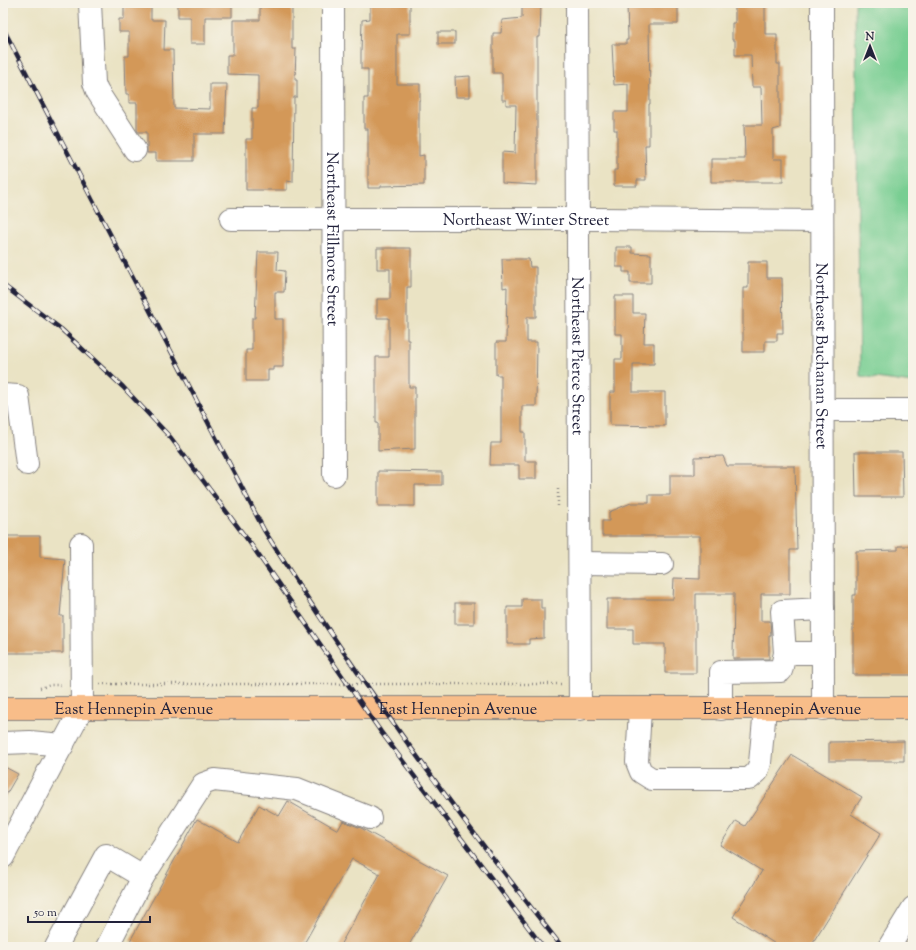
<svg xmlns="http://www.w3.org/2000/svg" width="916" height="950" font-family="'Sorts Mill Goudy',serif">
<rect width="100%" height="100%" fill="#f7f3e8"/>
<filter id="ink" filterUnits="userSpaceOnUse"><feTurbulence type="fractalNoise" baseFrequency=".025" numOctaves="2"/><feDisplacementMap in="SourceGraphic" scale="8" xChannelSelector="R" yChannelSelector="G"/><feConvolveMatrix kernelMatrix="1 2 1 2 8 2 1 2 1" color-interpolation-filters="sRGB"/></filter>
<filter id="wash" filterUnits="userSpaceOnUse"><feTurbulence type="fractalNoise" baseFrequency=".012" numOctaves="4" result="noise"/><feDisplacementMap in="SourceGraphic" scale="16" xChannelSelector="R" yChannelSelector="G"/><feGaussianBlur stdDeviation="0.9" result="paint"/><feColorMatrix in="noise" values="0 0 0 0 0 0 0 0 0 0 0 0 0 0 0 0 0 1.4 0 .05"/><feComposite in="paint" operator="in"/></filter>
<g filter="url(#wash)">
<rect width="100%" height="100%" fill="#eae3c4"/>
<polygon fill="#78ce92" stroke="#4d7866" points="855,3 913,3 913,383 860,376"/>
<g id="blocks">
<g fill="#d39858">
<polygon points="124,3 151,3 151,20 165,20 164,50 173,50 174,108 210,109 210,84 227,84 225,134 194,134 194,161 156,161 156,153 147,153 147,132 138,132 137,130 137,103 129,103 129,94 126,94 125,56 129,56 129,32 119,32 119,19 124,19"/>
<polygon points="178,3 232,3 232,17 205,17 205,44 190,44 190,17 178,17"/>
<polygon points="260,3 292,3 292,49 296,49 295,80 297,80 297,97 294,97 293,182 287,181 287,190 246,190 246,139 252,139 252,108 258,108 258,75 227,74 227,55 233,55 233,20 260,20"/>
<polygon points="370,3 410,3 410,34 397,34 397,84 420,84 420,100 419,100 419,156 424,155 424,185 381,186 381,188 368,188 368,129 364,129 364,98 368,98 368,69 361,69 361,53 362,20 370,19"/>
<polygon points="522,3 541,3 540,37 537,37 537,185 502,183 502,152 515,153 516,105 506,105 506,100 502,100 502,73 493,73 493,33 501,33 502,20 522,18"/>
<polygon points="627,3 678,4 678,24 649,24 650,104 649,104 649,145 645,145 646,180 637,180 637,186 614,186 614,170 617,170 617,130 614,130 614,112 628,112 628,84 614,85 612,44 626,44 626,40 628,40"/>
<polygon points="735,3 765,3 765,34 777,34 777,64 780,64 780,128 773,130 773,159 783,159 783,182 711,182 711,159 745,159 744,125 762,125 761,87 752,87 751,55 735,55 735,40 732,40 732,23 735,23"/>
<rect x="438" y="32" width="17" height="12"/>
<polygon points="470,76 470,97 456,97 455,77"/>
<polygon points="616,247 632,247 632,253 651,254 651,283 630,283 630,272 623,272 623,267 616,267"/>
<polygon points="377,248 411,248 411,287 407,287 407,340 409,340 409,387 415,387 415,449 378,451 378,423 376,423 376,357 389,357 389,318 377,318 377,299 390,299 390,269 377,269"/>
<polygon points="258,252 278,252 277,270 285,271 284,292 275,292 275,319 283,319 283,367 273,367 273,370 268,370 268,381 246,381 246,350 252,350 252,318 255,318"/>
<polygon points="502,259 529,259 530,267 536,267 536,317 527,317 527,342 537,342 536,406 522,406 522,432 525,432 525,461 536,461 536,479 519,479 519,465 490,465 491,443 501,443 501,375 496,375 496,342 506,342 507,287 503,288"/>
<polygon points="748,262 767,262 767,278 782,278 783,333 777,333 777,341 765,341 765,352 743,352 743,288 748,288"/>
<polygon points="615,296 633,296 633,313 645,313 644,343 654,343 654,364 633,364 633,392 665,392 665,426 610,425 610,392 615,392 615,359 622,359 622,334 615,334"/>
<polygon points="855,452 902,452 903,497 856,497"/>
<polygon points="723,456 727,466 795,466 797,550 790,550 790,594 761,594 761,621 770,621 771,635 769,635 769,659 733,659 734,594 696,594 696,673 665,673 665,644 633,644 633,629 607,629 607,599 673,599 674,578 700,579 700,536 602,536 602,521 609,521 609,512 631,503 649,503 649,495 670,495 670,475 695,475 695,457"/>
<polygon points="378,471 442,472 442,485 415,485 415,506 378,506"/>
<polygon points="3,536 40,536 40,557 65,559 60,616 63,616 63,653 3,653"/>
<polygon points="898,546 913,546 913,675 853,675 853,595 856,595 856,551 898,550"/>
<polygon points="522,599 541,599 541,608 544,608 544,638 529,639 529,644 507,644 507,607 522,607"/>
<rect x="455" y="603" width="19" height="21"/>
<polygon points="904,741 904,761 829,761 829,742"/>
<polygon points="792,755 862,797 851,814 881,833 810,947 780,947 733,917 762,871 720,845 736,821 745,826"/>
<polygon points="3,766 18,774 3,800"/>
<polygon points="288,801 338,830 343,821 361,828 448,876 408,947 339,947 380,874 352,859 302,947 143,947 130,941 197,819 238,842 259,805 279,816"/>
</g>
</g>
</g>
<g filter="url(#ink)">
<use href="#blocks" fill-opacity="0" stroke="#868280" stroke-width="1"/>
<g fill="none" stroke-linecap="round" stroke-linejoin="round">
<g stroke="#868280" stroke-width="24">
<g id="minor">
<polyline points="90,3 94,83 97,91 135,150"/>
<path id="s1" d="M 333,3 L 334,475"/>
<path id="s2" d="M 577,3 L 580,709"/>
<path id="s3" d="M 822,3 L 823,709"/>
<path id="s4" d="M 231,219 L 597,219 L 821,221"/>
<polyline points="3,395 18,396 27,464"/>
<polyline points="823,410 913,410"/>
<polyline points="580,563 662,564"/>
<polyline points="785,653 823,653"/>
<polyline points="640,709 637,762 641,772 652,779 749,779 757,772 760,763 765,709"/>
<polyline points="721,709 721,672 781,671 785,653 782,611 823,609"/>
<polyline points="3,743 30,742 63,745"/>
<polyline points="3,857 82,708 81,544"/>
<polyline points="143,877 203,784 214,780 297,789 370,818"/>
<polyline points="56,947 106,855 143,877 107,947"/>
<polyline points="889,947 913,908"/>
</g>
</g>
<g stroke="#868280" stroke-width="24">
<g id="major">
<path id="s5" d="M 3,708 L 913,708"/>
</g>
</g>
<g stroke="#868280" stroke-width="2.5" stroke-dasharray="1 3" stroke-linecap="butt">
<polyline points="558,506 558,486"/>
<polyline points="100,684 563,684"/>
<polyline points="40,688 51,685 63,685"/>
</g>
<use href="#minor" stroke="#fff" stroke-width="22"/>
<use href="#major" stroke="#f8bd89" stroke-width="22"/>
<g stroke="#22223b" stroke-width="4.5">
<g id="rail">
<path d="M 3,28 L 264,530 C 354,675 456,813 562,947"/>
<polyline points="3,285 61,329 123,387 171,438 250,543 381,732 543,947"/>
</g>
</g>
<use href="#rail" stroke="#f7f3e8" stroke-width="3" stroke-dasharray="9" stroke-linecap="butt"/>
</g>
</g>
<g text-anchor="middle" stroke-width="3" stroke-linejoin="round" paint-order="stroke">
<g font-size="16" fill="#22223b" stroke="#f7f3e8">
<text dy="6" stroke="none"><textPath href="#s4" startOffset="295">Northeast Winter Street</textPath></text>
<text dy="6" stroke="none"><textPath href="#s1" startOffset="236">Northeast Fillmore Street</textPath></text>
<text dy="6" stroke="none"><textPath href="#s2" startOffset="353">Northeast Pierce Street</textPath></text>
<text dy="6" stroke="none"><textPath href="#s3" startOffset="353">Northeast Buchanan Street</textPath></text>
<text dy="6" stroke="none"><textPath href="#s5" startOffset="131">East Hennepin Avenue</textPath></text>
<text dy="6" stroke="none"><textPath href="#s5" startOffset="455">East Hennepin Avenue</textPath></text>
<text dy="6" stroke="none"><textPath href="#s5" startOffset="779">East Hennepin Avenue</textPath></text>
</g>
</g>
<rect width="916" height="950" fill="none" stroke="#f7f3e8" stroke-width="16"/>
<g transform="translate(870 46)" stroke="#f7f3e8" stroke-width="3" paint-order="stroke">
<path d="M0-3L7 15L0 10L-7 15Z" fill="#22223b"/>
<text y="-6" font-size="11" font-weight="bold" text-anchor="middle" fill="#22223b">N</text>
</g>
<path d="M28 916v6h122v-6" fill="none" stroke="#22223b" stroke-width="2"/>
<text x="34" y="916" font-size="12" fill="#22223b" stroke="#f7f3e8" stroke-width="3" paint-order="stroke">50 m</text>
</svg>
